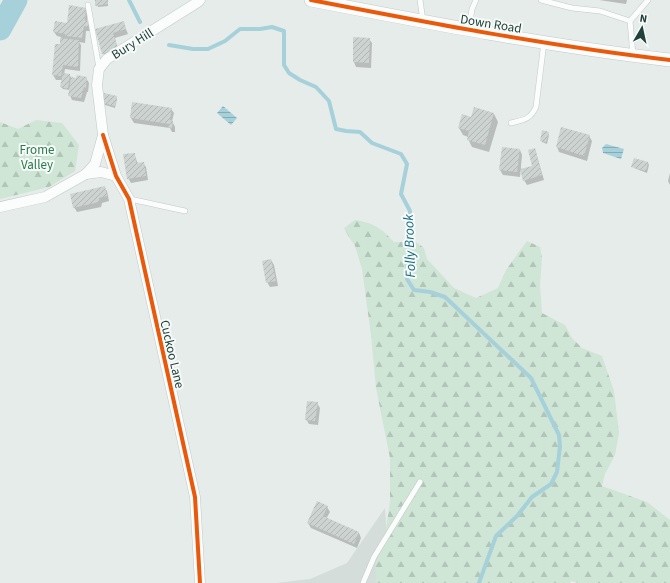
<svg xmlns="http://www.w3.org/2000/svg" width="670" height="583" font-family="'Source Sans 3',sans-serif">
<defs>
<pattern id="forest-firs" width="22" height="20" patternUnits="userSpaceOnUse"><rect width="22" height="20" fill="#cfe5d6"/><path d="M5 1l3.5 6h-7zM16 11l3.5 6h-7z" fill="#b1c6b8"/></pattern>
<pattern id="water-rules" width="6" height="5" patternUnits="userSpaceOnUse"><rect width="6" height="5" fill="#a6d1da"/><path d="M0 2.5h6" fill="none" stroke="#87abb2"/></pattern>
<pattern id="building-hatch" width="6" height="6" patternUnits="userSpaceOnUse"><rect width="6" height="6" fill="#cdd3d1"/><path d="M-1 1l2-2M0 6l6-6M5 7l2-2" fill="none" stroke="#b0b6b4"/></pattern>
</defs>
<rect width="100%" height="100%" fill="#e6ece9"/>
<polygon fill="#d4ddd9" points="385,508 390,583 276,583 310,579 347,563"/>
<g fill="url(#forest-firs)">
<polygon points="36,120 62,123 79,145 75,171 49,187 0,199 0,122 18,129"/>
<path d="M 355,220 C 374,223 381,228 394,242 L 416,242 L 424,248 L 427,259 L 454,288 L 476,298 L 498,288 L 506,270 L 527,241 L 540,247 L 542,258 L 540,285 L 542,313 L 565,325 L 572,338 L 582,348 L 602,356 L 614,391 L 619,433 L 615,455 L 605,474 L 602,486 L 647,502 L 670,520 L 670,583 L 579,583 L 571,581 L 570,583 L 376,583 L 375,565 L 385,537 L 390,501 L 390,458 L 376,388 L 371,335 L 362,269 L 355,246 L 349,237 L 344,228 Z"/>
</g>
<g fill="url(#water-rules)">
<polygon points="223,106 237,118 231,125 217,113"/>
<polygon points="606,144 624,149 621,159 603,153 602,148"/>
</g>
<g fill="#0003">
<polygon points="96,0 108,0 108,6 98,7"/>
<polygon points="599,0 627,0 626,4"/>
<polygon points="86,9 88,14 87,22 91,27 90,31 86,31 85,43 79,42 81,45 80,71 65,69 64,74 70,75 71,78 77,79 86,78 89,83 88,92 87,92 84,102 72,100 70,95 70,90 63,89 61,87 62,80 56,80 53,75 61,46 61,37 57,36 54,32 67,24"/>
<polygon points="123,22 128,34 115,38 119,54 106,58 103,53 96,30"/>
<polygon points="354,38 369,39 372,43 371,68 356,67 354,62"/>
<polygon points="116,96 117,99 115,108 105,105 103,103"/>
<polygon points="171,109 174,113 172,121 175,127 175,132 172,132 170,128 134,123 131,118"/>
<polygon points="494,114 498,122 489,152 472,147 468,139 468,137 463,135 459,128 472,118"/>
<polygon points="562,129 589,136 592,141 587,161 559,152 557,147"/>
<polygon points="548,133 549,135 547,144 542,142 541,140"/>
<polygon points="535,149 544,180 527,185 524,180 534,166"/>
<polygon points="520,150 522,155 520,177 503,175 500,170"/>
<polygon points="134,154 138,164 143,163 146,167 148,180 131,183 128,178"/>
<polygon points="635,159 648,163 649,165 647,173 634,168 633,166"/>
<polygon points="670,173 670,185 668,181"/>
<polygon points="104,187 107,191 109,201 102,203 101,207 77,212 74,207"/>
<polygon points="271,260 274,265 278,286 270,287 267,282"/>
<polygon points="317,403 320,408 318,425 309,424 306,419"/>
<polygon points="327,507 330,512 326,519 359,533 361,538 357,548 311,528 308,523"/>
</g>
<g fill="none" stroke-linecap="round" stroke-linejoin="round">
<g stroke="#a6d1da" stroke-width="4">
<polyline points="129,0 140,22"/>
<polyline points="169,45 193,49 208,49 225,41 240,29 260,29 272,27 284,31 284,65 289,73 300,80 316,87 329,101 336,129 346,131 360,132 372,143 401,154 407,164 401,194 410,211 407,279 414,290 430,292 445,297 531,378 559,435 560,446 557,472 551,484 532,497 517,516 496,536 479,583"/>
</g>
<polyline stroke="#a6d1da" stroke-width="23" points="0,29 16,0"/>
</g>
<g fill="url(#building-hatch)">
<polygon points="95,0 107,0 108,4 95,6"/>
<polygon points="69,5 86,8 85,21 89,21 88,27 84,26 82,38 65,36 66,34 53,32 55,21 67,23"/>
<polygon points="124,21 126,29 113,33 118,49 102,54 95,29"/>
<polygon points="353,37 370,38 369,63 353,62"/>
<polygon points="60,38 79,40 78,67 63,65 61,76 52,75 55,44 60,44"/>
<polygon points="63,73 70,74 68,89 60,87"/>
<polygon points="77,75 87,77 86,88 84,87 81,98 68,96 71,77 76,78"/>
<polygon points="104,93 117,96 115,106 102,103"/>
<polygon points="132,102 172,108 170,120 173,121 172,128 168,127 169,124 130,118"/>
<polygon points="474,107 494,113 485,145 467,140 469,131 458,128 462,114 471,117"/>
<polygon points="561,127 590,135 584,156 556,147"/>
<polygon points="542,130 549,132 546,142 540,141"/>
<polygon points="502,147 520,149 517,172 499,170"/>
<polygon points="535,148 542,175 523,181 520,169 532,166 528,150"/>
<polygon points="135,153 136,163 144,162 146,176 127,179 123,154"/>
<polygon points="634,158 648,162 646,171 631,167"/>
<polygon points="105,186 107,196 99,198 99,202 73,208 70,194"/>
<polygon points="271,259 276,281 266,283 262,261"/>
<polygon points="307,401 318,402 315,421 305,420"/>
<polygon points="317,501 328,506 323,516 359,532 354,544 307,523"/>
</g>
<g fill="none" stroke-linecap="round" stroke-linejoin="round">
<g stroke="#c3c9c7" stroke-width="6">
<g id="service">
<polyline points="420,0 423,21"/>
<polyline points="541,0 572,8 600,11 630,21"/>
<polyline points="88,5 99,68"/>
<polyline points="469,28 472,9 476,0"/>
<polyline points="633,55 630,21 648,0"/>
<path d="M 511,123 C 523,120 530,120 536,107 L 544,42"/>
<polyline points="130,199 185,211"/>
<polyline points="363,583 374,557 420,482"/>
</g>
</g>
<g stroke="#c3c9c7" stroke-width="11">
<g id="minor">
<polyline points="103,135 116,176 129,199 195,497 200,583"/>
<polyline points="86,174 101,172 116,176"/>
<polyline points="0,207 45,197 86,174 95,164 103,135 97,85 99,69 107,59 198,2 200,0"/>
</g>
</g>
<g stroke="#c3c9c7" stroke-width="14">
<path id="tertiary" d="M 311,0 C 430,23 549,46 670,60"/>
</g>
<use href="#service" stroke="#fbfcfc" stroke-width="5"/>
<use href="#minor" stroke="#fbfcfc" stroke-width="10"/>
<use href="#tertiary" stroke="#fbfcfc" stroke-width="13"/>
<g stroke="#f5faf8" stroke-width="6">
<g id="cycleway">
<path d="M 311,0 C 430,23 549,46 670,60"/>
<polyline points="103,135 116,176 129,199 195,497 200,583"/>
</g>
</g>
<use href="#cycleway" stroke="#e8590c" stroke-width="4"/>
</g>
<g text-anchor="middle" stroke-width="4" stroke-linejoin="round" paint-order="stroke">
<g font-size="13" fill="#22413a" stroke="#f5faf8">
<text transform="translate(491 23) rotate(9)" y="5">Down Road</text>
<text transform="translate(132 43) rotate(-32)" y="5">Bury Hill</text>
<text transform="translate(173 354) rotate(77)" y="5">Cuckoo Lane</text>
</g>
<g font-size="13" fill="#2b794c" stroke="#f5faf8">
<text x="37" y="154">Frome<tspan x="37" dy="15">Valley</tspan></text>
</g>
<g font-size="14" font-style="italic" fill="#1a6a7f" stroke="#f5faf8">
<text transform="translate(409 246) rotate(-92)" y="5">Folly Brook</text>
</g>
</g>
<g transform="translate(642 28) rotate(9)" stroke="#f5faf8" stroke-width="3" paint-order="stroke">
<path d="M0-3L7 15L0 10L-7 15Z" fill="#22413a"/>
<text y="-6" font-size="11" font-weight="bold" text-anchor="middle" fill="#22413a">N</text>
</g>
</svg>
